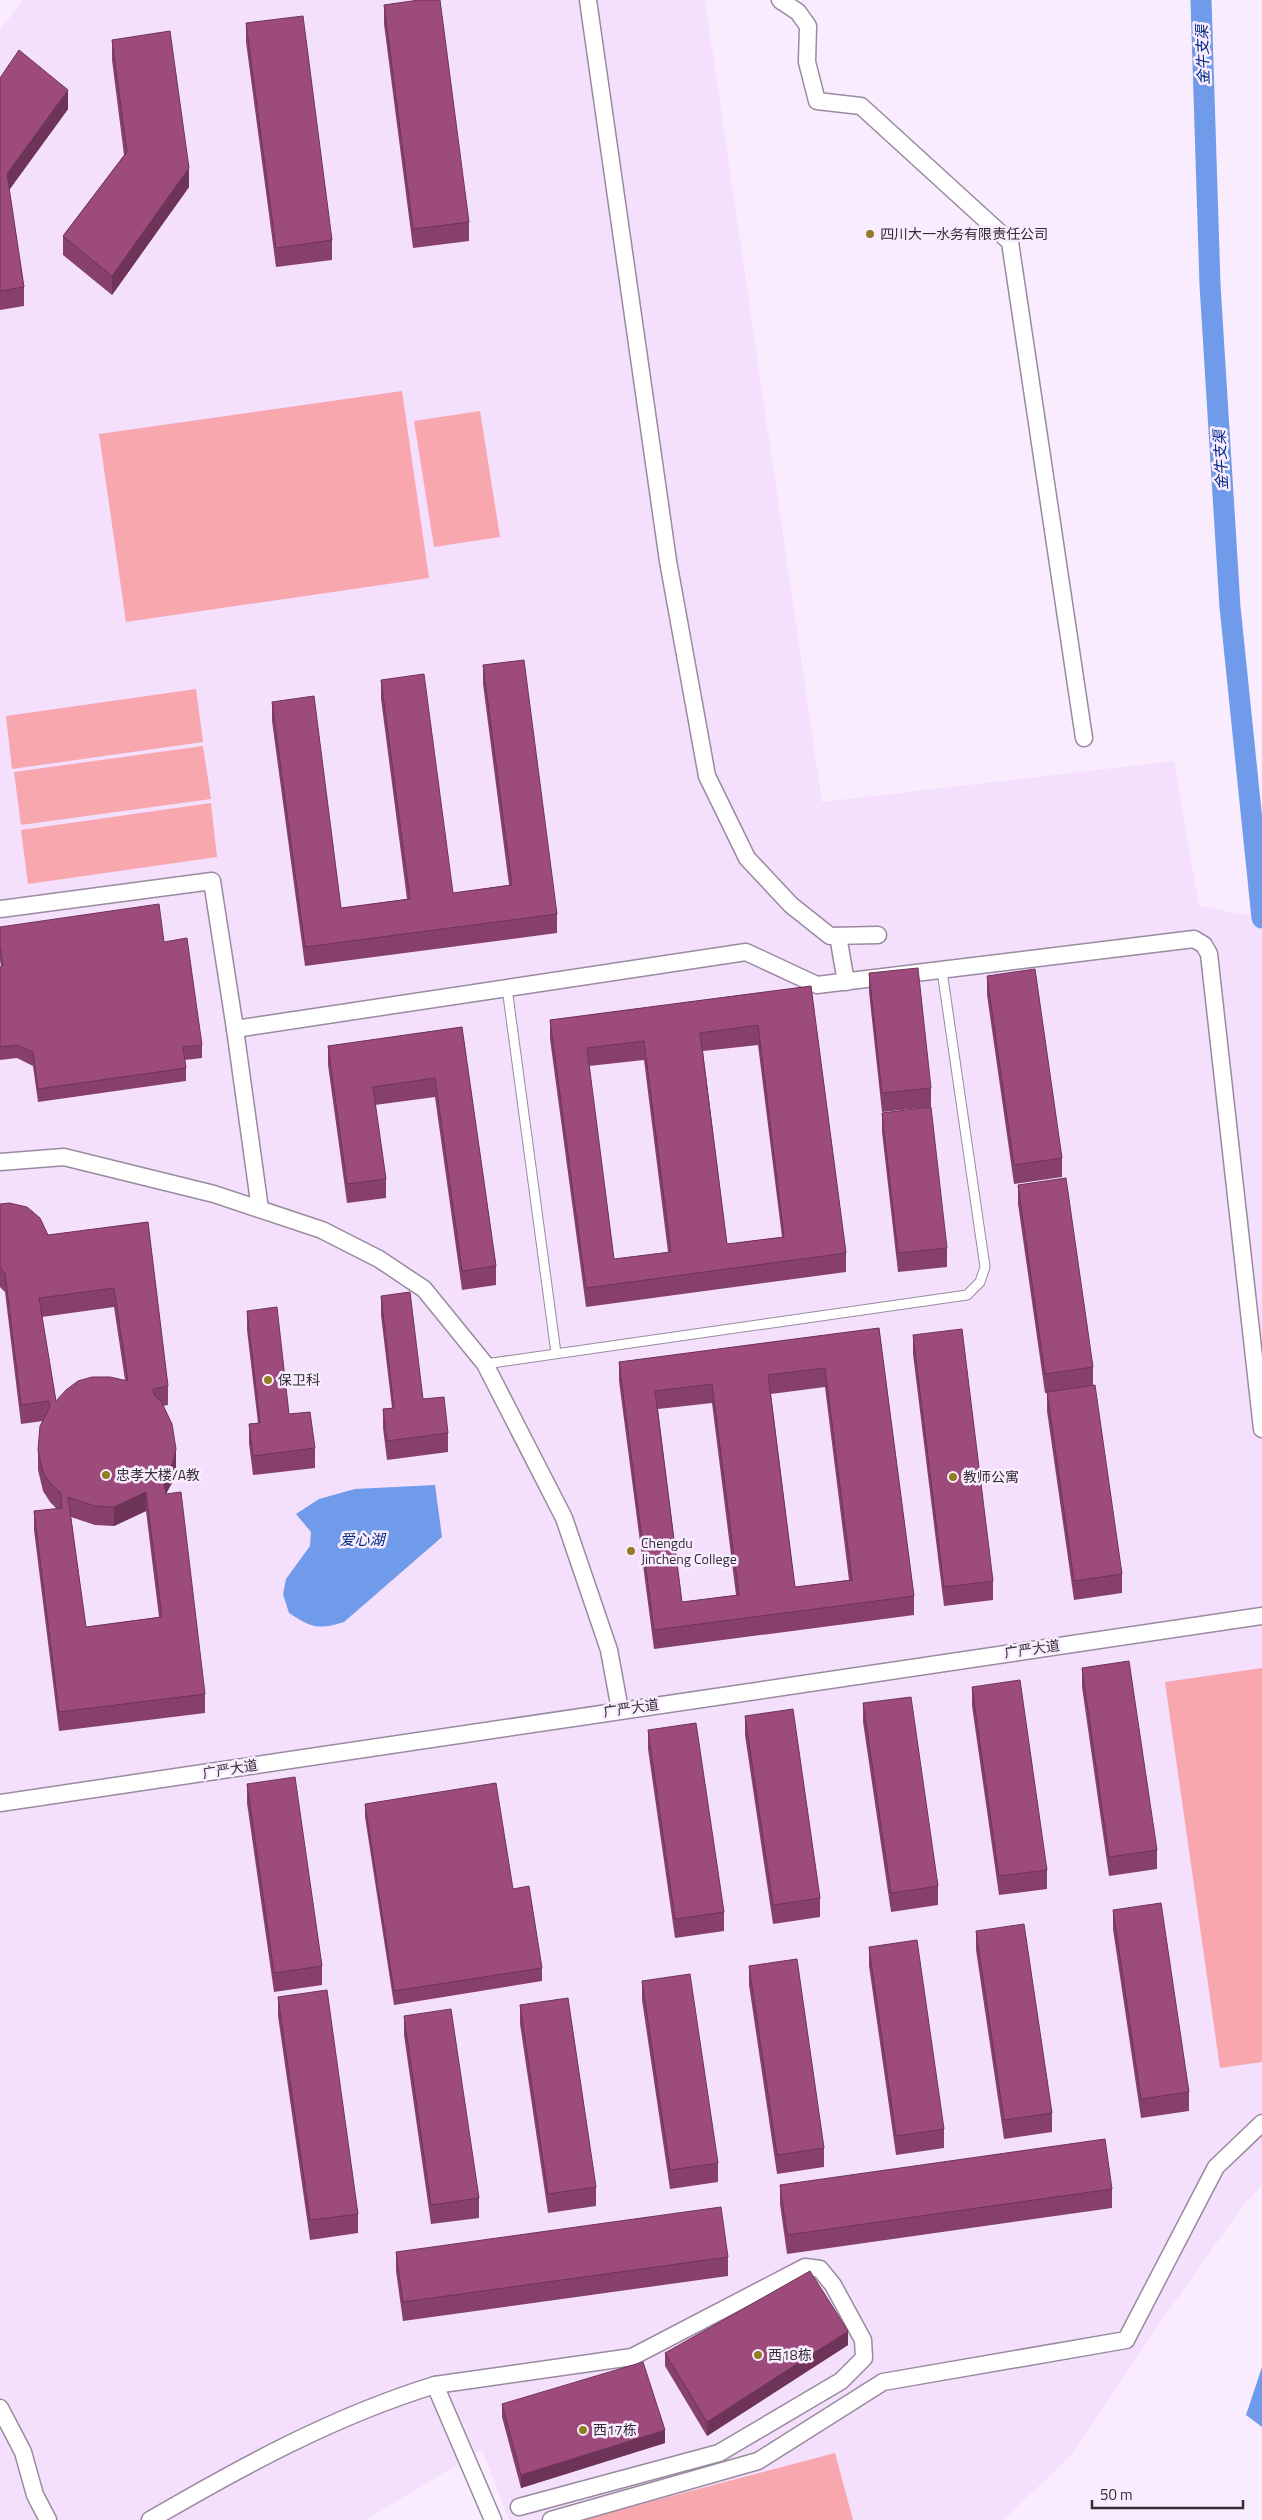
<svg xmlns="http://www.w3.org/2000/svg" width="1262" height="2520" font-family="'Titillium Web','Noto Sans SC',sans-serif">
<rect width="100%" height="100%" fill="#f9ecfe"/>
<polygon fill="#f4dffc" points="23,0 705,0 822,802 1174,761 1199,906 1262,918 1262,2185 1245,2203 1166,2314 1071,2456 1003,2520 509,2520 482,2450 365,2520 0,2520 0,30"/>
<g fill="#f8a7af">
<polygon points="402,391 429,578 126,622 99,434"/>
<polygon points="480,411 500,537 434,547 414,421"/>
<polygon points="196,689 203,742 12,769 6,716"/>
<polygon points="203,746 211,799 21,825 14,772"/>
<polygon points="211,803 217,857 28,884 21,830"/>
<polygon points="1262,1668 1262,2062 1220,2068 1165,1682"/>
<polygon points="835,2453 853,2520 580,2520"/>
</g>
<g fill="#709bea">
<path d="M 435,1485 L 442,1537 L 344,1622 C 318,1630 312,1628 289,1613 L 283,1594 L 286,1579 L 310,1546 L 311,1532 L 296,1514 L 319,1499 L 355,1489 Z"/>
<polygon points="1262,2367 1262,2427 1246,2415"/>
</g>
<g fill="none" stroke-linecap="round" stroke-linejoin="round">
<polyline stroke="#709bea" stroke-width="21" points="1201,0 1210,285 1230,607 1262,918"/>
<g stroke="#998a9f" stroke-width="11">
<g id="lane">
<polyline points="507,988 556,1353"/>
<polyline points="485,1364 967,1295 980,1282 985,1267 942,971"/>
</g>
</g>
<g stroke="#998a9f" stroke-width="19">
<g id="street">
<polyline points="588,0 668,561 707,776 747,858 791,905 830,936 878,935"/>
<polyline points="780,0 798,12 808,26 807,62 817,101 861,106 1010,242 1084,738"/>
<polyline points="0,909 212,881 235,1029 746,952 817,985 1194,939 1204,945 1209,954 1262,1429"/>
<polyline points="838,936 846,982"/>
<polyline points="235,1029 260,1209"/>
<polyline points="0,1162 64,1157 214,1194 322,1230 379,1259 424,1289 485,1364 564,1518 609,1650 620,1710"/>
<polyline points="0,1803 1262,1616"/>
<polyline points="435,2385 632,2357 805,2267 820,2269 833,2285 863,2340 864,2358 841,2381 719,2453 519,2507"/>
<polyline points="0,2408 23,2452 35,2495 48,2520"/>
<path d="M 150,2520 C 241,2467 334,2416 435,2385 L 493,2520"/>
<polyline points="551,2520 758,2461 883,2382 1126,2340 1216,2167 1262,2123"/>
</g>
</g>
<use href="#lane" stroke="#fff" stroke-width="9"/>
<use href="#street" stroke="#fff" stroke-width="16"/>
</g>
<g fill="#87406c" fill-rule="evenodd">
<polygon points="384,5 469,222 469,241 413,248 384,24"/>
<polygon points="246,23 332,240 332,260 276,267 246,42"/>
<polygon points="112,40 189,187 112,295 63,255 63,236 124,155 112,60"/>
<polygon points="0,78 68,109 9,190 24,287 24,306 0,310"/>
<polygon points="483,665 557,914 557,933 305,966 272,721 272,702 341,908 407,899 381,699 381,680 453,893 509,885 483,684"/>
<polygon points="0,927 164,942 202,1045 202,1058 185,1060 186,1068 186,1081 38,1102 33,1066 17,1058 0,1060 0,967 1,967 0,960"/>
<polygon points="869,973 931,1088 931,1107 882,1112 869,992"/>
<polygon points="987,976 1062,1158 1062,1177 1014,1184 987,995"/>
<path d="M 811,986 L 846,1253 L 846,1272 L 586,1307 L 550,1039 L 550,1020 ZM 758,1045 L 782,1237 L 727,1244 L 703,1051 ZM 644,1060 L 668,1252 L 614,1259 L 589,1066 Z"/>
<polygon points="462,1027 496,1266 496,1285 462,1290 435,1097 375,1105 386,1179 386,1198 347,1203 328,1065 328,1046"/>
<polygon points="882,1113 947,1248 947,1267 898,1272 882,1132"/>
<polygon points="1018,1185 1093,1367 1093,1386 1045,1393 1018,1204"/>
<path d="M 0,1204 L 48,1235 L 148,1222 L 168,1386 L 168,1405 L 163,1406 L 176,1468 L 173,1481 L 166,1494 L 205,1694 L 205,1713 L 59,1731 L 34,1530 L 34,1511 L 57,1509 L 50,1502 L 43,1491 L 38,1470 L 38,1450 L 43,1421 L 21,1424 L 5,1292 L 0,1287 ZM 114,1307 L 125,1380 L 56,1401 L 42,1317 ZM 146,1511 L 159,1617 L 86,1627 L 71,1517 L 95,1525 L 114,1526 Z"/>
<polygon points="381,1296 423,1399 448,1433 448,1452 387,1460 383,1428 383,1409 392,1408 381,1315"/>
<polygon points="247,1311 289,1414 315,1448 315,1468 253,1475 249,1443 249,1424 258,1423 247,1330"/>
<path d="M 879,1328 L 914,1596 L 914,1615 L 654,1649 L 619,1381 L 619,1362 ZM 825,1387 L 849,1580 L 795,1587 L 771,1394 ZM 712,1403 L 736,1595 L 682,1602 L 658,1409 Z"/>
<polygon points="913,1335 993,1581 993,1600 944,1606 913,1354"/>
<polygon points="1047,1392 1122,1574 1122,1593 1074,1600 1047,1411"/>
<polygon points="1082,1668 1157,1850 1157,1869 1109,1876 1082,1687"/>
<polygon points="972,1687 1047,1870 1047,1889 999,1895 972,1706"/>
<polygon points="863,1703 938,1886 938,1905 891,1912 863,1722"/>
<polygon points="745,1716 820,1898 820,1917 773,1924 745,1735"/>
<polygon points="648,1730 724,1912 724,1931 675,1938 648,1749"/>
<polygon points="247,1784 322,1966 322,1985 274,1992 247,1803"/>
<polygon points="365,1804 542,1968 542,1981 394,2005 365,1817"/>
<polygon points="1113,1910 1189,2092 1189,2111 1141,2118 1113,1929"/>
<polygon points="976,1931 1052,2113 1052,2132 1004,2139 976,1950"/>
<polygon points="869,1947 944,2129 944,2148 896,2155 869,1966"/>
<polygon points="749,1966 824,2148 824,2167 777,2174 749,1985"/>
<polygon points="642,1981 718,2163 718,2182 670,2189 642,2000"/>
<polygon points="278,1997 358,2214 358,2233 310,2240 278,2016"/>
<polygon points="520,2005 596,2187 596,2206 548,2213 520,2024"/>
<polygon points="404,2016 479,2198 479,2218 431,2224 404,2035"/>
<polygon points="780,2185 1112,2189 1112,2208 787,2254 780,2204"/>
<polygon points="396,2252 728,2257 728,2276 403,2321 396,2271"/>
<polygon points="848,2345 707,2436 665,2366 665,2353"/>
<polygon points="502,2404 665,2443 521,2488 502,2417"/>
</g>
<g fill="#6e3458">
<polygon points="68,90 68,109 7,193 7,174"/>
<polygon points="189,168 189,187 112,295 112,276"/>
<polygon points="176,1449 176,1468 173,1481 163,1499 163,1480"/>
<polygon points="146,1492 146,1511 114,1526 114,1507"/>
<polygon points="848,2331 848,2345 707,2436 707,2422"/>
<polygon points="665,2430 665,2443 521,2488 521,2475"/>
</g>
<g fill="#9d4a7d" stroke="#6e3458" fill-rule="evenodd">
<polygon points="419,0 440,0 469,222 413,229 384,5"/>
<polygon points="303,16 332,240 276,248 246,23"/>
<polygon points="170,31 189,168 112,276 63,236 127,152 112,40"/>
<polygon points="19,50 68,90 7,174 24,287 0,291 0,78"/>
<polygon points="524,660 557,914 305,947 272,702 314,696 341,908 410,899 381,680 424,674 453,893 512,885 483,665"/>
<polygon points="159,904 164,942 187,938 202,1045 183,1047 186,1068 38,1089 33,1052 17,1045 0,1047 0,967 3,966 0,946 0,927"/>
<polygon points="918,968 931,1088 882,1093 869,973"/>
<polygon points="1035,969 1062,1158 1014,1165 987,976"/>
<path d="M 811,986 L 846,1253 L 586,1288 L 550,1020 ZM 758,1025 L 784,1237 L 727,1244 L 700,1033 ZM 644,1041 L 671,1252 L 614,1259 L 587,1048 Z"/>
<polygon points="462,1027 496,1266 462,1271 435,1078 373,1087 386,1179 347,1184 328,1046"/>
<polygon points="931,1107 947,1248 898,1253 882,1113"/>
<polygon points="1066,1178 1093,1367 1045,1374 1018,1185"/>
<path d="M 9,1203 L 27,1207 L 40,1218 L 48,1235 L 148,1222 L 168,1386 L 153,1389 L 154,1395 L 161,1401 L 172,1424 L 176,1449 L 173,1462 L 163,1480 L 166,1494 L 181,1492 L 205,1694 L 59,1712 L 34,1511 L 62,1508 L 61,1493 L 50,1483 L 43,1472 L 38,1450 L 40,1426 L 50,1407 L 49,1401 L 21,1405 L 5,1273 L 0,1268 L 0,1204 ZM 114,1288 L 128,1381 L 110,1377 L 92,1377 L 78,1381 L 66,1390 L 56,1401 L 39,1298 ZM 146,1492 L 162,1617 L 86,1627 L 68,1497 L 95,1506 L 114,1507 Z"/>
<polygon points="410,1292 423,1399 444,1397 448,1433 387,1441 383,1409 394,1408 381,1296"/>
<polygon points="277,1307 289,1414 310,1412 315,1448 253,1456 249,1424 260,1423 247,1311"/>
<path d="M 879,1328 L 914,1596 L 654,1630 L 619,1362 ZM 825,1368 L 852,1580 L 795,1587 L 768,1375 ZM 712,1384 L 739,1595 L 682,1602 L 655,1391 Z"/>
<polygon points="962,1329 993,1581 944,1587 913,1335"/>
<polygon points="1095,1385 1122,1574 1074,1581 1047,1392"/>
<polygon points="1129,1661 1157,1850 1109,1857 1082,1668"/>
<polygon points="1020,1680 1047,1870 999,1876 972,1687"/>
<polygon points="911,1697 938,1886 891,1893 863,1703"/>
<polygon points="793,1709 820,1898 773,1905 745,1716"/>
<polygon points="696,1723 724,1912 675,1919 648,1730"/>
<polygon points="295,1777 322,1966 274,1973 247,1784"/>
<polygon points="496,1783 513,1889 529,1886 542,1968 394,1991 365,1804"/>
<polygon points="1161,1903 1189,2092 1141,2099 1113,1910"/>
<polygon points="1024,1924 1052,2113 1004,2120 976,1931"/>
<polygon points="917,1940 944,2129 896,2136 869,1947"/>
<polygon points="797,1959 824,2148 777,2155 749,1966"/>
<polygon points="690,1974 718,2163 670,2170 642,1981"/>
<polygon points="327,1990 358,2214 310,2220 278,1997"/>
<polygon points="568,1998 596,2187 548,2194 520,2005"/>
<polygon points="451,2009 479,2198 431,2205 404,2016"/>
<polygon points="1105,2139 1112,2189 787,2235 780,2185"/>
<polygon points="721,2207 728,2257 403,2302 396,2252"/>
<polygon points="810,2271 848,2331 707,2422 665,2353"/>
<polygon points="643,2362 665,2430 521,2475 502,2404"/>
</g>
<g fill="#927d23" stroke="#f9ecfe" stroke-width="2">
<circle cx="870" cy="234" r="5"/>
<circle cx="268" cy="1380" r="5"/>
<circle cx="106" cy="1475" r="5"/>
<circle cx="953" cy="1477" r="5"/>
<circle cx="631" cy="1551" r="5"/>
<circle cx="758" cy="2355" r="5"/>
<circle cx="583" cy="2430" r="5"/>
</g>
<g text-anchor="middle" stroke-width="5" stroke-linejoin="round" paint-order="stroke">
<g font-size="14" fill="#332d36" stroke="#f9ecfe" text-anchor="start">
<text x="880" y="239">四川大一水务有限责任公司</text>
<text x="278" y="1385">保卫科</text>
<text x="116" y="1480">忠孝大楼/A教</text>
<text x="963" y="1482">教师公寓</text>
<text x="641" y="1548">Chengdu<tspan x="641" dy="16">Jincheng College</tspan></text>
<text x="768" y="2360">西18栋</text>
<text x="593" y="2435">西17栋</text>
</g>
<g font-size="14" fill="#332d36" stroke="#f9ecfe">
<text transform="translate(1032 1649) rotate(-8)" y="5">广严大道</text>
<text transform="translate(631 1708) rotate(-8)" y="5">广严大道</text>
<text transform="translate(230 1769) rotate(-9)" y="5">广严大道</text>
</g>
<g font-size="15" font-style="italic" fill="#002a84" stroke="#f9ecfe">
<text transform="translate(1203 55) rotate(-92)" y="5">金牛支渠</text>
<text transform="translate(1221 460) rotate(-93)" y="5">金牛支渠</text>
<text x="362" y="1545">爱心湖</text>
</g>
</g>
<path d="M1092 2500v8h151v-8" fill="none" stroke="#332d36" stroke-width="2.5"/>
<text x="1100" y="2500" font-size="15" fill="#332d36" stroke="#f9ecfe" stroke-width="4" paint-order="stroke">50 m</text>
</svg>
